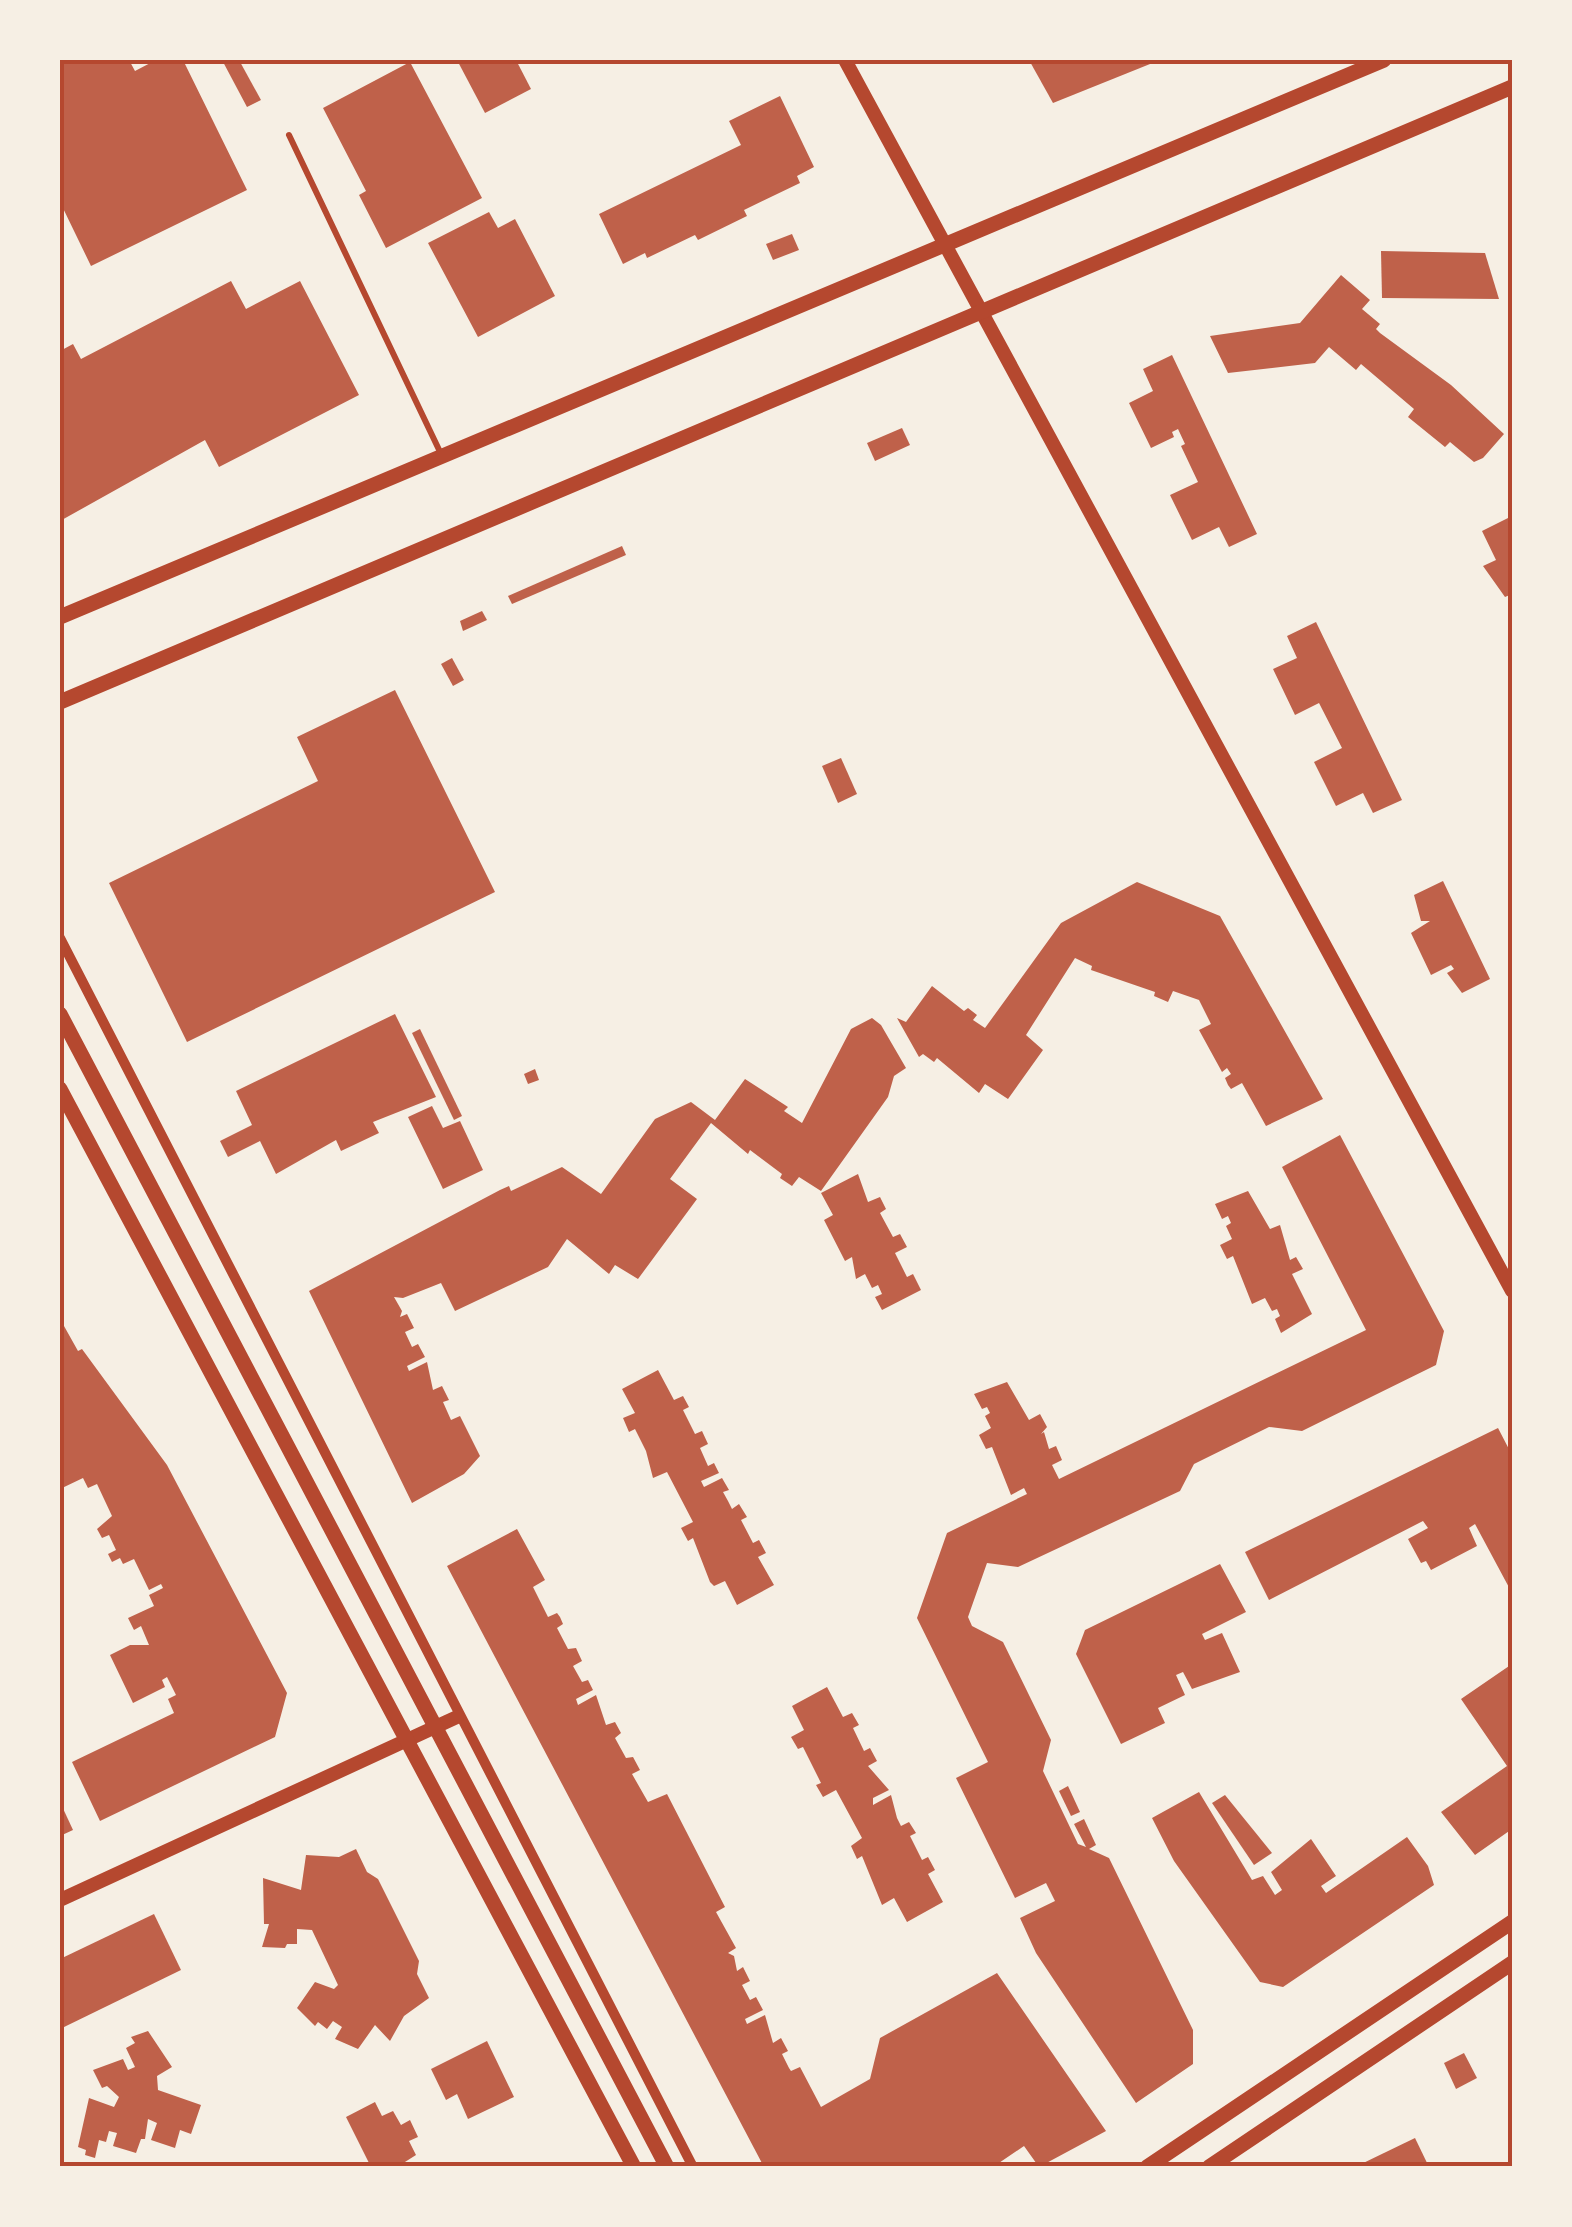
<svg xmlns="http://www.w3.org/2000/svg" width="1572" height="2227" font-family="'Varela Round',sans-serif">
<rect width="100%" height="100%" fill="#f6efe4"/>
<g fill="#bf614a">
<polygon points="60,60 129,60 135,71 156,60 183,60 247,190 91,266 60,202"/>
<polygon points="222,60 239,60 261,100 247,107"/>
<polygon points="457,60 516,60 531,89 485,113"/>
<polygon points="1029,60 1160,60 1053,103"/>
<polygon points="410,62 482,198 386,248 359,195 366,191 323,108"/>
<polygon points="780,96 814,167 797,176 800,183 744,210 747,216 698,240 695,235 647,258 645,253 623,264 599,214 741,145 729,121"/>
<polygon points="489,212 498,228 515,219 555,296 478,337 428,243"/>
<polygon points="792,234 799,250 773,260 766,244"/>
<polygon points="1381,251 1485,253 1499,299 1382,298"/>
<polygon points="1341,275 1370,300 1362,309 1380,324 1376,329 1380,333 1451,385 1504,434 1483,458 1474,462 1450,442 1445,447 1408,417 1414,409 1361,364 1356,370 1329,347 1315,363 1228,373 1210,336 1300,323"/>
<polygon points="231,281 246,309 300,281 359,395 219,467 205,440 60,521 60,351 73,344 81,359"/>
<polygon points="1172,355 1257,534 1229,547 1219,527 1192,540 1170,495 1198,482 1181,446 1185,444 1178,429 1172,432 1174,437 1151,448 1129,403 1153,391 1143,369"/>
<polygon points="902,428 910,445 875,461 867,443"/>
<polygon points="1512,516 1512,594 1505,597 1483,566 1496,560 1482,531"/>
<polygon points="622,546 626,555 512,604 508,596"/>
<polygon points="482,611 487,620 463,631 460,621"/>
<polygon points="1316,622 1402,800 1373,813 1363,793 1336,806 1314,762 1342,748 1319,703 1295,715 1273,669 1297,658 1287,636"/>
<polygon points="452,658 464,680 453,686 441,664"/>
<polygon points="395,690 495,892 187,1042 109,883 318,781 297,737"/>
<polygon points="841,758 857,794 838,803 822,766"/>
<polygon points="1443,881 1490,979 1462,993 1447,973 1454,969 1451,965 1431,975 1411,933 1430,921 1421,921 1414,895"/>
<polygon points="1137,882 1220,916 1323,1099 1266,1126 1242,1083 1231,1089 1228,1085 1225,1078 1231,1074 1227,1068 1222,1072 1199,1030 1211,1024 1199,1000 1173,991 1168,1002 1154,996 1155,992 1091,970 1092,966 1075,958 1026,1035 1043,1050 1008,1099 985,1084 979,1093 937,1058 934,1062 923,1054 919,1057 897,1018 906,1022 932,986 964,1011 968,1008 977,1015 973,1020 985,1028 1061,923"/>
<polygon points="395,1014 436,1097 373,1122 379,1133 341,1151 336,1140 276,1174 260,1141 228,1157 220,1141 252,1125 236,1091"/>
<polygon points="872,1018 881,1025 906,1068 894,1076 888,1097 821,1191 799,1177 792,1186 780,1178 782,1174 750,1150 748,1154 711,1123 670,1179 697,1199 638,1279 615,1265 609,1274 567,1239 548,1267 455,1311 441,1283 403,1298 394,1297 402,1311 400,1317 407,1314 414,1328 405,1332 412,1347 418,1344 425,1357 407,1366 409,1371 427,1362 433,1390 442,1386 449,1400 443,1402 451,1420 460,1416 480,1456 464,1474 412,1503 309,1291 500,1190 509,1186 511,1191 562,1167 601,1194 655,1119 691,1102 715,1120 745,1079 788,1107 784,1111 802,1123 851,1029"/>
<polygon points="420,1029 462,1116 454,1120 412,1033"/>
<polygon points="535,1069 539,1080 528,1084 524,1074"/>
<polygon points="432,1106 443,1128 460,1121 483,1170 443,1189 408,1117"/>
<polygon points="1340,1135 1444,1331 1436,1365 1302,1431 1269,1427 1194,1464 1180,1491 1018,1567 987,1563 968,1617 972,1626 1003,1642 1051,1740 1043,1771 1078,1844 1086,1847 1074,1824 1084,1819 1096,1845 1089,1849 1109,1858 1193,2030 1193,2064 1136,2103 1036,1953 1020,1918 1055,1901 1046,1883 1015,1898 956,1778 988,1762 917,1618 947,1533 1027,1494 1024,1488 1011,1495 992,1447 986,1449 979,1435 991,1428 985,1416 990,1413 987,1407 982,1409 974,1394 1007,1382 1029,1420 1040,1414 1047,1427 1041,1434 1044,1432 1049,1449 1056,1446 1062,1460 1052,1465 1059,1479 1366,1330 1282,1167"/>
<polygon points="858,1174 868,1202 880,1197 886,1209 880,1213 893,1237 900,1234 907,1247 895,1253 907,1277 913,1274 921,1290 882,1310 875,1297 882,1294 878,1285 872,1288 865,1274 856,1279 852,1257 845,1261 824,1220 833,1215 821,1193"/>
<polygon points="1248,1191 1270,1229 1280,1225 1290,1260 1296,1257 1303,1269 1292,1274 1312,1314 1281,1333 1275,1319 1280,1316 1277,1309 1272,1311 1265,1298 1252,1304 1233,1256 1227,1259 1220,1245 1232,1239 1226,1226 1231,1223 1228,1216 1222,1219 1215,1204"/>
<polygon points="64,1326 78,1351 82,1349 167,1465 287,1693 275,1737 100,1821 72,1762 174,1713 168,1699 176,1695 167,1677 162,1680 165,1687 133,1703 110,1655 130,1645 149,1645 141,1626 134,1630 128,1618 154,1606 149,1595 163,1588 161,1584 149,1590 134,1559 123,1564 120,1558 112,1562 108,1554 116,1550 109,1535 102,1538 97,1529 112,1516 97,1484 88,1488 83,1478 60,1489 60,1328"/>
<polygon points="658,1370 674,1400 683,1396 689,1407 683,1410 695,1434 702,1431 708,1444 700,1448 708,1466 714,1463 719,1473 701,1481 704,1487 722,1478 729,1490 723,1492 728,1501 732,1509 739,1504 747,1517 741,1520 753,1543 759,1540 766,1553 758,1557 774,1585 737,1605 725,1581 714,1586 710,1582 693,1538 688,1541 681,1528 693,1522 667,1472 653,1478 646,1451 635,1429 629,1432 623,1418 635,1413 622,1389"/>
<polygon points="1498,1428 1512,1455 1512,1593 1475,1524 1469,1528 1477,1546 1431,1570 1426,1561 1421,1563 1408,1539 1428,1528 1423,1521 1269,1600 1245,1552"/>
<polygon points="517,1529 545,1580 533,1587 548,1617 557,1613 560,1617 563,1624 557,1628 568,1649 576,1648 582,1661 573,1666 582,1682 588,1680 593,1690 576,1699 578,1705 596,1695 606,1725 615,1722 621,1733 615,1738 626,1758 633,1757 640,1770 632,1774 648,1802 667,1794 725,1907 716,1912 736,1948 728,1953 734,1956 737,1971 743,1967 750,1981 742,1985 750,2000 756,1997 763,2010 745,2019 747,2024 765,2015 773,2043 781,2038 788,2051 782,2054 789,2068 791,2071 800,2067 821,2107 870,2079 880,2038 997,1973 1106,2131 1039,2167 1024,2146 993,2167 764,2167 447,1566"/>
<polygon points="1220,1564 1246,1612 1202,1634 1205,1640 1222,1633 1240,1672 1192,1689 1183,1672 1176,1675 1185,1695 1158,1708 1165,1723 1121,1744 1076,1654 1085,1630"/>
<polygon points="1512,1664 1512,1829 1475,1855 1441,1812 1507,1766 1461,1699"/>
<polygon points="827,1687 843,1717 852,1713 859,1725 853,1728 864,1751 870,1748 877,1761 868,1766 889,1790 873,1798 873,1805 891,1795 897,1818 901,1826 909,1822 916,1833 910,1836 922,1860 928,1857 935,1870 928,1874 943,1902 907,1922 894,1898 882,1905 862,1856 857,1859 851,1846 862,1838 836,1790 823,1797 816,1785 821,1783 803,1747 798,1749 791,1737 804,1730 792,1706"/>
<polygon points="1068,1786 1080,1812 1071,1816 1059,1791"/>
<polygon points="1199,1792 1252,1880 1263,1876 1275,1895 1282,1890 1271,1872 1311,1839 1336,1876 1321,1886 1326,1893 1407,1837 1428,1866 1434,1885 1283,1987 1260,1982 1174,1861 1152,1818"/>
<polygon points="1225,1795 1272,1853 1254,1865 1212,1803"/>
<polygon points="60,1802 73,1830 60,1836"/>
<polygon points="356,1849 367,1872 378,1879 419,1961 417,1974 429,1998 404,2016 390,2041 375,2025 358,2049 335,2039 342,2027 333,2021 327,2029 318,2022 315,2026 297,2008 315,1982 334,1989 338,1985 312,1930 297,1929 297,1944 287,1944 285,1948 262,1947 269,1924 264,1924 263,1878 301,1890 306,1855 339,1857"/>
<polygon points="154,1914 181,1970 60,2029 60,1959"/>
<polygon points="148,2031 172,2067 157,2076 158,2090 201,2105 191,2134 180,2130 175,2148 151,2140 157,2123 148,2119 145,2139 141,2139 136,2153 113,2146 117,2133 109,2131 106,2142 99,2140 95,2158 85,2155 86,2150 78,2147 89,2098 114,2107 119,2097 107,2086 102,2088 93,2070 123,2059 128,2070 135,2067 126,2048 135,2043 131,2037"/>
<polygon points="487,2041 514,2097 468,2119 457,2094 446,2100 431,2069"/>
<polygon points="1464,2053 1477,2078 1456,2089 1444,2063"/>
<polygon points="375,2102 382,2116 393,2111 401,2125 410,2120 418,2137 409,2141 416,2155 397,2167 371,2167 346,2117"/>
<polygon points="1415,2138 1429,2167 1355,2167"/>
</g>
<g fill="none" stroke-linecap="round" stroke-linejoin="round">
<polyline stroke="#b5482f" stroke-width="6" points="289,135 442,456"/>
<polyline stroke="#b5482f" stroke-width="10" points="60,938 693,2167"/>
<g stroke="#b5482f" stroke-width="14">
<polyline points="845,60 1512,1291"/>
<polyline points="60,1900 457,1717"/>
</g>
<g stroke="#b5482f" stroke-width="15">
<polyline points="60,617 1384,60"/>
<polyline points="60,702 1512,87"/>
<polyline points="60,1014 667,2167"/>
<polyline points="60,1089 634,2167"/>
<polyline points="1147,2167 1512,1922"/>
<polyline points="1209,2167 1512,1963"/>
</g>
</g>
<rect width="1572" height="2227" fill="none" stroke="#f6efe4" stroke-width="125"/>
<rect x="62" y="62" width="1448" height="2102" fill="none" stroke="#b5482f" stroke-width="4"/>
</svg>
